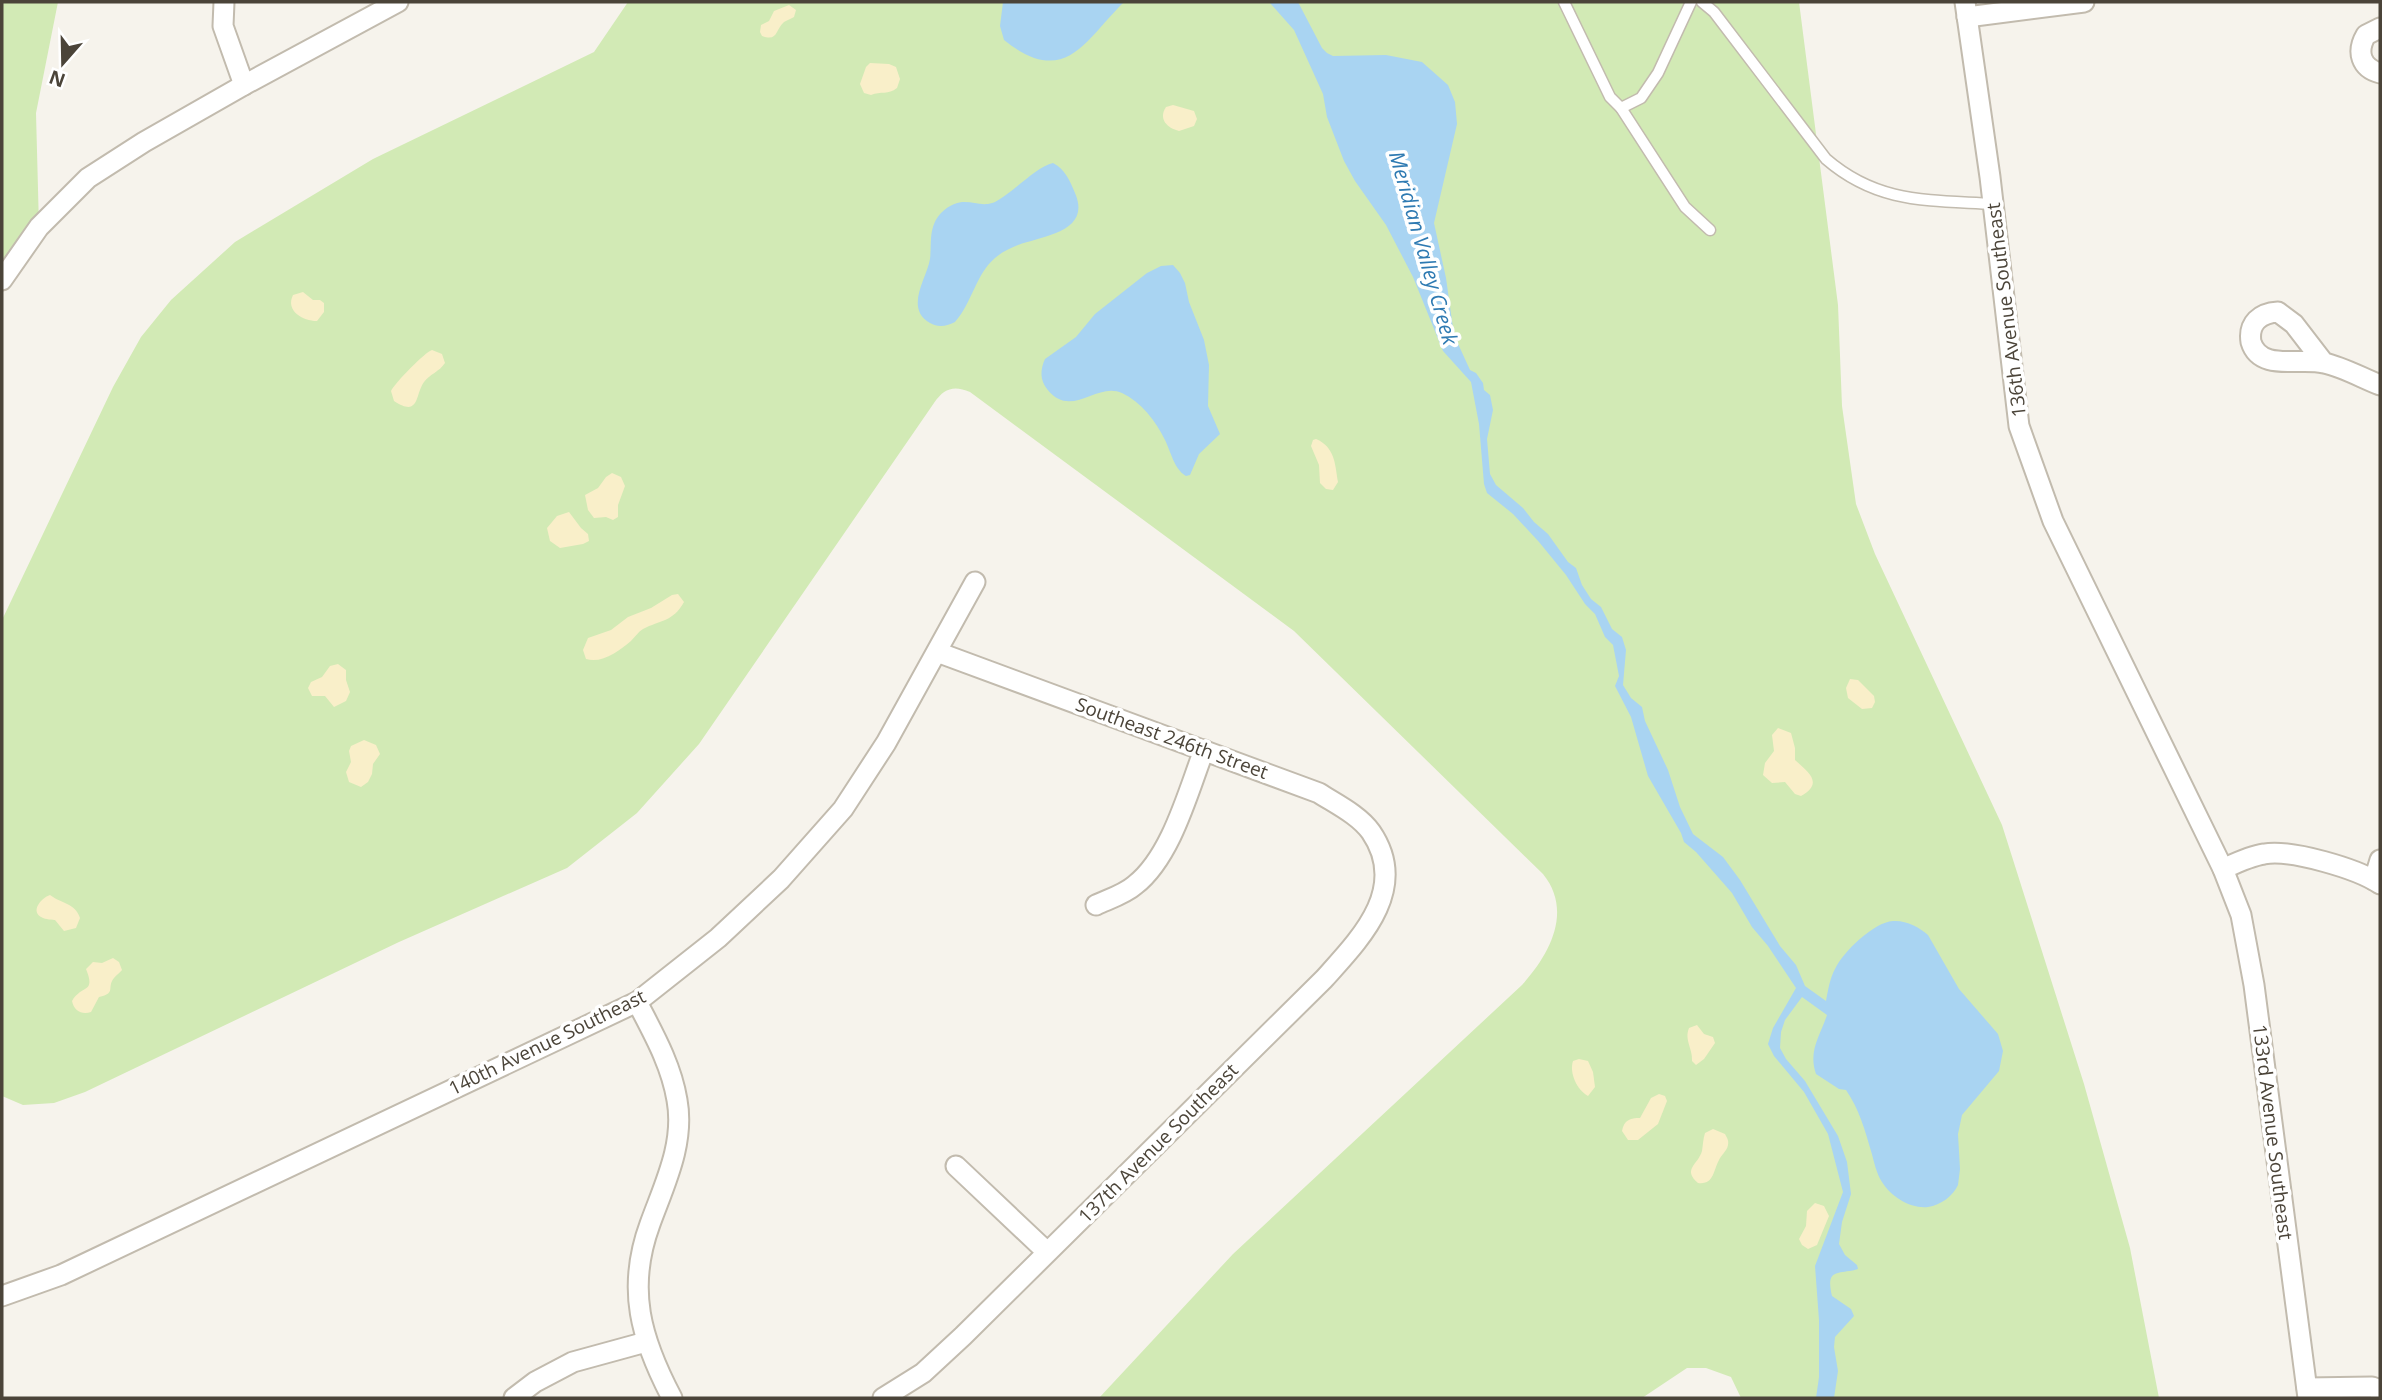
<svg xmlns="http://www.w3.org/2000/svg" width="2382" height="1400" font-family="'Open Sans',sans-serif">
<rect width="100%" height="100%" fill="#f6f3ec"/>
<g fill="#d2eab5">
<polygon points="2,2 58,2 36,113 39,227 2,280"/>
<path d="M 628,2 L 1799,2 L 1838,305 L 1842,406 L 1856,504 L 1875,554 L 2002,825 L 2084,1084 L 2130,1248 L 2159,1398 L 1741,1398 L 1731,1377 L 1706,1368 L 1687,1368 L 1642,1398 L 1099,1398 L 1233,1254 L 1522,985 C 1550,954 1573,911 1543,874 L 1294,631 L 970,392 C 954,385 944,388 934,403 L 699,744 L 637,813 L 567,868 L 399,942 L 85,1092 L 54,1103 L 23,1105 L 2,1096 L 2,620 L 113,387 L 141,337 L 171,300 L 235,242 L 373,159 L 594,52 Z"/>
</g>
<g fill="#f9efc9">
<path d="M 789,5 L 796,10 L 794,17 C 791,19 787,20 784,22 C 775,30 778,42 762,36 L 760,32 L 761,25 L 769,21 L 774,11 Z"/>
<path d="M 870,63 L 889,64 L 896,67 L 900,79 L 897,88 C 888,95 881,91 871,95 L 864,93 L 860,84 L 866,67 Z"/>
<path d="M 1173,105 L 1194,111 L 1197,119 L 1194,126 L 1179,131 C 1167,128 1158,119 1166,107 Z"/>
<path d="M 303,292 L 313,300 L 320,300 L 324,303 L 324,312 L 317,321 C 303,321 285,311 293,295 Z"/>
<path d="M 432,350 L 442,354 L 445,363 C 439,372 430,374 424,382 C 415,394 420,418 394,401 L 391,391 C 395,383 425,352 432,350 Z"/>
<path d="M 1316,439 C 1335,447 1335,464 1338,482 L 1333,490 L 1326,489 L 1320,483 L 1319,465 L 1311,446 L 1313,440 Z"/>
<polygon points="612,473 621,477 625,486 618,505 618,517 613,520 606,517 594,518 588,510 585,495 598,488 606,477"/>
<polygon points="569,512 581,528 588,534 589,541 583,544 560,548 550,541 547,528 557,516"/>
<path d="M 678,594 L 684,602 C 673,622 660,620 643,629 C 638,632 635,637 631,641 C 619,651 602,664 586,659 L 583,650 L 588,638 L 611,630 L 628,617 L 651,608 L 672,595 Z"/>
<polygon points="338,664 346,670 346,680 350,692 346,701 334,707 325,696 312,696 308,688 311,682 322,677 330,666"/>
<polygon points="1850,679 1858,680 1874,696 1875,702 1872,708 1862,709 1848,698 1846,688"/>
<path d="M 1778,728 L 1791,733 L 1795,748 L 1795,760 C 1807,771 1825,783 1801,796 L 1795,794 L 1785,782 L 1772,783 L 1763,775 L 1765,763 L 1774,751 L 1772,735 Z"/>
<polygon points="364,740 376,745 380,754 373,764 372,774 368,782 361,787 349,782 346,772 351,762 349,751 351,746"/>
<path d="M 50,895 C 62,904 75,903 80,918 L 76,928 L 64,931 L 55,920 C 54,920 44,919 43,918 C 29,912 41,898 50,895 Z"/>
<path d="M 113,958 L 119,962 L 122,970 C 120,973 116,975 114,978 C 106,988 117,993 99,997 L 91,1012 C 82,1015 74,1011 72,1001 C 82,984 96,994 86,969 L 93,962 L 102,963 Z"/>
<path d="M 1697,1025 L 1704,1034 L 1713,1037 L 1715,1043 L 1704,1059 L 1696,1065 L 1692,1061 C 1693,1049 1684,1040 1689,1028 Z"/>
<path d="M 1579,1059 L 1588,1061 L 1593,1072 L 1595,1087 L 1588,1096 C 1577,1090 1569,1073 1573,1061 Z"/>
<path d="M 1659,1094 L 1665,1096 L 1667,1101 L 1658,1124 L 1638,1140 L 1628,1140 L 1622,1131 C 1624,1120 1630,1118 1640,1118 L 1651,1098 Z"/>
<path d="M 1713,1129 L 1725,1134 C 1727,1138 1729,1140 1728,1145 C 1727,1151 1721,1155 1719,1160 C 1713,1171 1714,1185 1698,1183 C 1682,1169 1698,1165 1702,1151 C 1703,1145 1703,1139 1705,1133 Z"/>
<polygon points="1815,1203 1824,1206 1829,1216 1817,1245 1808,1249 1802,1245 1799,1239 1806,1226 1807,1211"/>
</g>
<g fill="#a9d4f2">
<path d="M 1003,2 L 1124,2 C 1085,40 1066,89 1004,40 L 1000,26 Z"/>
<path d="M 1269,2 L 1298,2 L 1322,48 L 1327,53 L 1333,56 L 1386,55 L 1422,62 L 1448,85 L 1455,102 L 1457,124 L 1434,223 L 1446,278 L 1454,335 L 1470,370 L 1476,373 L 1483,383 L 1484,390 L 1490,395 L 1493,410 L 1487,439 L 1490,474 L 1496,485 L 1523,508 L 1534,522 L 1548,534 L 1568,562 L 1576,568 L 1582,585 L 1591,599 L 1601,607 L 1612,629 L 1622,637 L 1626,650 L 1623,685 L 1631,698 L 1642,707 L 1645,721 L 1668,770 L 1680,807 L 1693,834 L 1723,857 L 1740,880 L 1780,946 L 1796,965 L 1805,986 L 1826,1001 C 1828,990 1830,978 1835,969 C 1843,952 1874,922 1893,921 C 1906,920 1919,927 1928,935 L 1959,989 L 1998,1034 L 2003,1051 L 1999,1071 L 1962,1115 L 1958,1134 L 1960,1169 L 1958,1185 C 1953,1196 1941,1205 1928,1207 C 1911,1209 1891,1197 1882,1182 C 1876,1173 1874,1161 1871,1151 C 1865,1130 1859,1109 1846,1090 L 1839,1089 L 1816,1074 C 1808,1051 1820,1036 1827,1015 L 1802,997 L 1785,1020 L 1781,1032 L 1780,1048 L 1786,1059 L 1805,1081 L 1838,1136 L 1847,1162 L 1851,1194 L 1842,1222 L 1839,1244 L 1845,1255 L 1857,1265 L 1858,1269 C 1839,1275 1825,1267 1832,1296 L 1851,1309 L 1854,1316 L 1835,1337 L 1834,1347 L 1838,1371 L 1834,1398 L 1816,1398 L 1819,1377 L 1819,1320 L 1815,1266 L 1843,1192 L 1828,1134 L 1804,1092 L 1774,1056 L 1768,1044 L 1773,1028 L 1796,988 L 1768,946 L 1752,927 L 1732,893 L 1696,852 L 1684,842 L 1681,833 L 1648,776 L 1631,717 L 1615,686 L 1619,676 L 1613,645 L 1605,637 L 1595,614 L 1585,604 L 1566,575 L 1539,542 L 1513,514 L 1487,493 L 1484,484 L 1479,424 L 1471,382 L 1443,351 L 1413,277 L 1386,225 L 1355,181 L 1344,161 L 1327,117 L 1323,94 L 1294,30 Z"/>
<path d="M 1053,163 C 1065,169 1070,181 1075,193 C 1092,232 1042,236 1018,245 C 1010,248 1002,252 995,258 C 976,274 972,303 955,322 C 948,326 938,328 930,323 C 904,308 927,278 930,259 C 932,243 928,227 941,213 C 966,189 979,214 1000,199 C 1015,190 1038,166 1053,163 Z"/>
<path d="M 1173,265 L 1180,273 L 1185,283 L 1189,302 L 1204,340 L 1209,365 L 1208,406 L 1220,434 L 1199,454 L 1190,475 L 1186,476 C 1174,469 1171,452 1165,440 C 1156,421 1141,402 1122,393 C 1097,381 1071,420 1047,389 C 1040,380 1040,370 1045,359 L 1076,337 L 1095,314 L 1147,273 L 1161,266 Z"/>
</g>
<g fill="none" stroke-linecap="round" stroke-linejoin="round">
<g stroke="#c2bbae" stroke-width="13">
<g id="service">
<polyline points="1564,2 1610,97 1621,108 1685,207 1710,230"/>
<path d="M 1702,2 L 1714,12 L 1826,159 C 1878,204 1929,200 1993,204"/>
<polyline points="1621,108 1641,98 1658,73 1691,2"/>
</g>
</g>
<g stroke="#c2bbae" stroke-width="23">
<g id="minor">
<polyline points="224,2 223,26 244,85"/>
<polyline points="1965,2 1990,177 2019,426 2053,521 2223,869 2241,915 2254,985 2308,1398"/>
<polyline points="1967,17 2084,2"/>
<path d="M 2380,28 L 2366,35 C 2356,52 2361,68 2380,73"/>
<polyline points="2,280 39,227 88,178 144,142 244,85 398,2"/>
<path d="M 2324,363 L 2294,324 L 2278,312 C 2260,313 2248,323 2251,342 C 2260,372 2300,357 2324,363 C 2343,367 2362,378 2380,385"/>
<path d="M 2223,869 C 2236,863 2250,856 2264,854 C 2291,849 2358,869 2380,884"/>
<polyline points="2374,880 2380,860"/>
<path d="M 1096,905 C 1109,899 1125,894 1135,885 C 1171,857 1188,792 1204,750"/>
<path d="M 637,1002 C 653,1033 671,1064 677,1100 C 685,1144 664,1185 650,1224 C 626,1289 641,1339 672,1398"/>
<polyline points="956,1166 1047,1252"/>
<polyline points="2,1296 61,1275 637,1002 718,938 781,879 843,809 886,743 975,582"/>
<polyline points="2307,1388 2372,1387 2380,1390"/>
<polyline points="514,1398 535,1382 573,1362 646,1342"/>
<path d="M 883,1398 L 923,1373 L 963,1336 L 1324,979 C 1360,939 1410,889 1371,832 C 1359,815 1336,804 1319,793 L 937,652"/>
</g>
</g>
<use href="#service" stroke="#fff" stroke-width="10"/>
<use href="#minor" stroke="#fff" stroke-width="19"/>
</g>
<g text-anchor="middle" stroke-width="7" stroke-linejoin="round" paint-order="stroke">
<g font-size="19" fill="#4b4439" stroke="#fff">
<text transform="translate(2006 310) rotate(-97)" y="7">136th Avenue Southeast</text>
<text transform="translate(1172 738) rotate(20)" y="7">Southeast 246th Street</text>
<text transform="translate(547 1042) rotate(-26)" y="7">140th Avenue Southeast</text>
<text transform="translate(2273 1132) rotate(83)" y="7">133rd Avenue Southeast</text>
<text transform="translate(1158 1143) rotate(-45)" y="7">137th Avenue Southeast</text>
</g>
<g font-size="21" font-style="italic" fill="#2e7ab2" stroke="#fff">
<text transform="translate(1423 248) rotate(74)" y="7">Meridian Valley Creek</text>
</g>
</g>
<rect width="2382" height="1400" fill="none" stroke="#4b4439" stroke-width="7"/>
<g transform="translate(63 63) rotate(200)" stroke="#ffffff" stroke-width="5" paint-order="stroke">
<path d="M0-5L12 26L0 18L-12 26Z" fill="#4b4439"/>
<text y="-10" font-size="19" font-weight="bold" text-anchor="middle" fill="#4b4439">N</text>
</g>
</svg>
